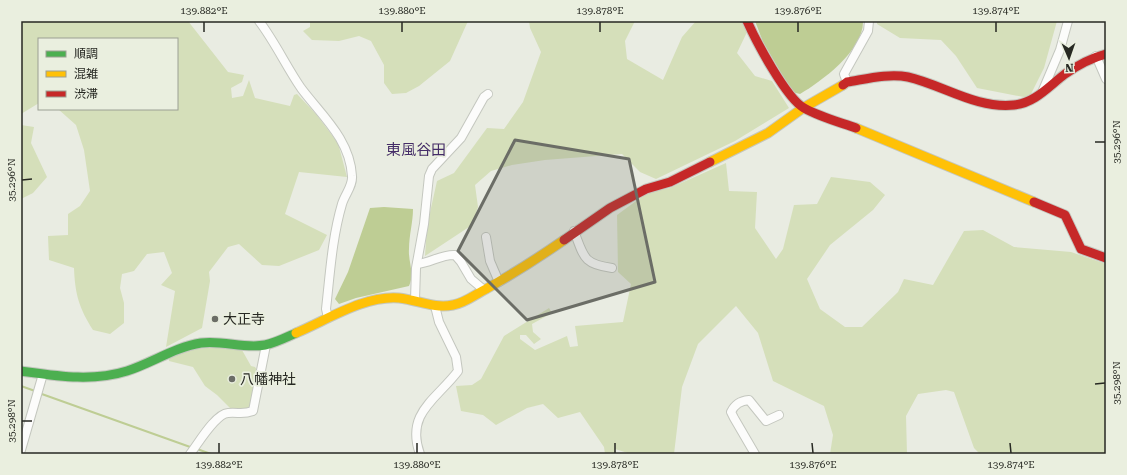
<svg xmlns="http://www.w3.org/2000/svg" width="1127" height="475" font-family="'Roboto Serif','Noto Sans JP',serif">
<rect width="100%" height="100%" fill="#e9ece2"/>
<g fill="#d5dfba">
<path d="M 21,21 L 188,21 L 228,72 L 244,75 L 242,82 L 231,88 L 232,98 L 243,96 L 249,80 L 255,98 L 290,106 L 294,95 L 297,94 L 316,114 L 338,143 L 347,177 L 299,172 L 285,214 L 327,235 L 319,250 L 279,266 L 262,265 L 239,244 L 228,247 L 209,272 L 210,281 L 202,328 L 166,347 L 175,291 L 161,285 L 172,273 L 164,252 L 147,254 L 134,271 L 122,274 L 120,288 L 124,303 L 124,323 L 110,334 L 93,330 C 79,308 75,294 74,268 L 49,260 L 48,236 L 68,235 L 68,214 L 80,206 L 90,191 L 84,150 L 76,125 L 58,109 L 177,109 L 177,39 L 39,39 L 39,103 L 21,114 Z"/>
<polygon points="310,21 468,21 450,61 419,86 406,93 392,94 384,83 384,65 371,41 359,36 339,41 312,40 303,31 310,27"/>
<polygon points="529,21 635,21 625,41 627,59 663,80 682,37 696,21 743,21 747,32 737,53 755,76 772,81 789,108 735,141 656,179 640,172 622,154 545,160 512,165 491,171 475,185 478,207 472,225 425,256 427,226 437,181 454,173 487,128 504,129 523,102 541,52 530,28"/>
<polygon points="877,21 1057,21 1044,68 1029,98 977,88 956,56 941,40 900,38 877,24"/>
<polygon points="21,125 34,127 31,143 47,177 33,193 21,199"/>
<polygon points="726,163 729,191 757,192 755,228 776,259 783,249 794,205 817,204 831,177 870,182 885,195 873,210 830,245 807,279 820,309 845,327 862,327 898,292 904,279 933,285 964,231 983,230 1014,247 1071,252 1106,264 1106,454 980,454 974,448 954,392 946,390 918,394 906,416 907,454 830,454 833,435 824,406 773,381 758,333 736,306 698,344 682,387 674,454 631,454 615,449 615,454 605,454 604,447 580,412 558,418 543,404 527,408 496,425 483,415 461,411 456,386 472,385 481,379 504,336 549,308 552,313 532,324 533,332 541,339 534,344 526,335 520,335 520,339 535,350 567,336 570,347 578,346 575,326 623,322 631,284 618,272 617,215 647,193 670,188"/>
<polygon points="223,347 242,350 251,366 255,367 259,373 251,407 245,411 234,412 217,395 205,386 193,367 169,361 169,358 192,349"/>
</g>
<g fill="#becd94">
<path d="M 755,21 L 863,21 C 864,50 822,81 800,94 L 792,92 L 763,42 Z"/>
<path d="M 384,207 L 413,209 C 413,222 409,235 409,249 C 408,262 415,273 409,286 L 356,298 L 339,304 L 335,299 L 348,272 L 370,208 Z"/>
</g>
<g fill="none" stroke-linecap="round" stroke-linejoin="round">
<g stroke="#becd94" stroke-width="2">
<polyline points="21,386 35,391"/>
<polyline points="39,393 193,448"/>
<polyline points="197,449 211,454"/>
</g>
<g stroke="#c4c7bf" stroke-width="10">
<g id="street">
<path d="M 259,21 C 275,42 286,66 301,88 C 321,115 350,139 352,176 C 353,186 345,194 342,204 C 332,238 330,274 326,309 L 328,318"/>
<polyline points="1096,56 1106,79"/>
<polyline points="847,82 844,74 868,31 869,21"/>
<polyline points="1043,90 1060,50 1068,21"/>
<path d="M 574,231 C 584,257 583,264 612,268"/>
<polyline points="486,237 490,261 499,282"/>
<path d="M 417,264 C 430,263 442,254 455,255 L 461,262 L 471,279 L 484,290"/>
<polyline points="415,300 416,268 424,224 429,176 432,169 461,138 484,97 488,94"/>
<polyline points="21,450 43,374"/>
<path d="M 190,454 C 198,444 215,414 228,413 C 239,412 242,415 253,411 L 266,345"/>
<path d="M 420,454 C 405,413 437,399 458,371 L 456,357 L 439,322 L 435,306"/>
<path d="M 755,454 L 734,418 L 731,412 C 735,404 740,401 749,400 L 766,421 L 779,415"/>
</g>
</g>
<g stroke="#c4c7bf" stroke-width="11">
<path id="fast" d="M 21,371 C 57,376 92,382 127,371 C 152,363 175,347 201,343 C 223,340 244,349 265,345 C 275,343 287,337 296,333"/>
</g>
<g stroke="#c4c7bf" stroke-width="11">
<g id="slow">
<polyline points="856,128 1034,202"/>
<polyline points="710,162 768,133 803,108 843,85"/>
<path d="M 296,333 C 327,320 365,295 399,298 C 418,300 434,309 453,305 C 465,303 476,294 486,289 C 513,274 538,258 564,240"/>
</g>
</g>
<g stroke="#c4c7bf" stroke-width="11">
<g id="jam">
<path d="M 747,21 C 756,41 786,98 804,108 C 820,117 839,122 856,128"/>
<path d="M 843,85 L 847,82 C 866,79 889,73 908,77 C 943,85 976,109 1014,105 C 1035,103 1049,86 1065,74 C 1078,65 1091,58 1106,54"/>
<polyline points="1034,202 1065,215 1081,249 1106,258"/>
<polyline points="564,240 610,208 646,189 670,182 710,162"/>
</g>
</g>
<use href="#street" stroke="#fcfcfb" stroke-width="8"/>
<use href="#fast" stroke="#4caf50" stroke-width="9"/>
<use href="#slow" stroke="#ffc107" stroke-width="9"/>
<use href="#jam" stroke="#c62828" stroke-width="9"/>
</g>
<path fill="#6b6d66" fill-opacity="0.2" stroke="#6b6d66" stroke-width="3" stroke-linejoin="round" d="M 515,140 L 629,159 L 655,282 L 527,320 L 458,251 Z"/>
<path fill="none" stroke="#272923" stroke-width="1.5" d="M 204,22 L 204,32M 402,22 L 402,32M 600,22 L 600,32M 798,22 L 798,32M 996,22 L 996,32M 1095,142 L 1105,142M 22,180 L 32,179M 1095,384 L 1105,383M 22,421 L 32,421M 219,443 L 219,453M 417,443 L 417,453M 615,443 L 615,453M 812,443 L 813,453M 1010,443 L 1011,453"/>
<g fill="#6b6d66" stroke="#eaefdf" stroke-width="1.5">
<circle cx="215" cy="319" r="4"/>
<circle cx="232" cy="379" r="4"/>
</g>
<g text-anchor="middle" stroke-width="3.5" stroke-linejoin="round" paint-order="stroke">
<g font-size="14" fill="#272923" stroke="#eaefdf" text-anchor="start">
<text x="223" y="324">大正寺</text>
<text x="240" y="384">八幡神社</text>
</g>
<g font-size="15" fill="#452d68" stroke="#eaefdf">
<text x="416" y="155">東風谷田</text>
</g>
</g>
<rect width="1127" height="475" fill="none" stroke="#eaefdf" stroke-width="44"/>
<rect x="38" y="38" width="140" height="72" fill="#eaefdf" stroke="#9ca094"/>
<rect x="46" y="51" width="20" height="6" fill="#4caf50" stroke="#9ca094"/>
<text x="74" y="58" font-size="12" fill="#272923">順調</text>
<rect x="46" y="71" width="20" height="6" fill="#ffc107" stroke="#9ca094"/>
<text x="74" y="78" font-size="12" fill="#272923">混雑</text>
<rect x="46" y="91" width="20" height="6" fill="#c62828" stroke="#9ca094"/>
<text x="74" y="98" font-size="12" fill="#272923">渋滞</text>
<g transform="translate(1069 58) rotate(178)" stroke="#eaefdf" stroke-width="3" paint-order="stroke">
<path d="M0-3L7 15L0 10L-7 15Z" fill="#272923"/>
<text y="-6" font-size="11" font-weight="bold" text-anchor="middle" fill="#272923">N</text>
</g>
<rect x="22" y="22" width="1083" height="431" fill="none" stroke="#272923" stroke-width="1.5"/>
<g font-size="10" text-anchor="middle" fill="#272923">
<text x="204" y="14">139.882°E</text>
<text x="402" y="14">139.880°E</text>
<text x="600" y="14">139.878°E</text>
<text x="798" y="14">139.876°E</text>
<text x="996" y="14">139.874°E</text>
<text transform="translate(1116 142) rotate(-90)" y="4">35.296°N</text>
<text transform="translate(11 180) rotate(-90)" y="4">35.296°N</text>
<text transform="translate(1116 383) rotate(-90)" y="4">35.298°N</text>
<text transform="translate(11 421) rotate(-90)" y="4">35.298°N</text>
<text x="219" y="468">139.882°E</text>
<text x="417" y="468">139.880°E</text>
<text x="615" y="468">139.878°E</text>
<text x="813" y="468">139.876°E</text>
<text x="1011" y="468">139.874°E</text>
</g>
</svg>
